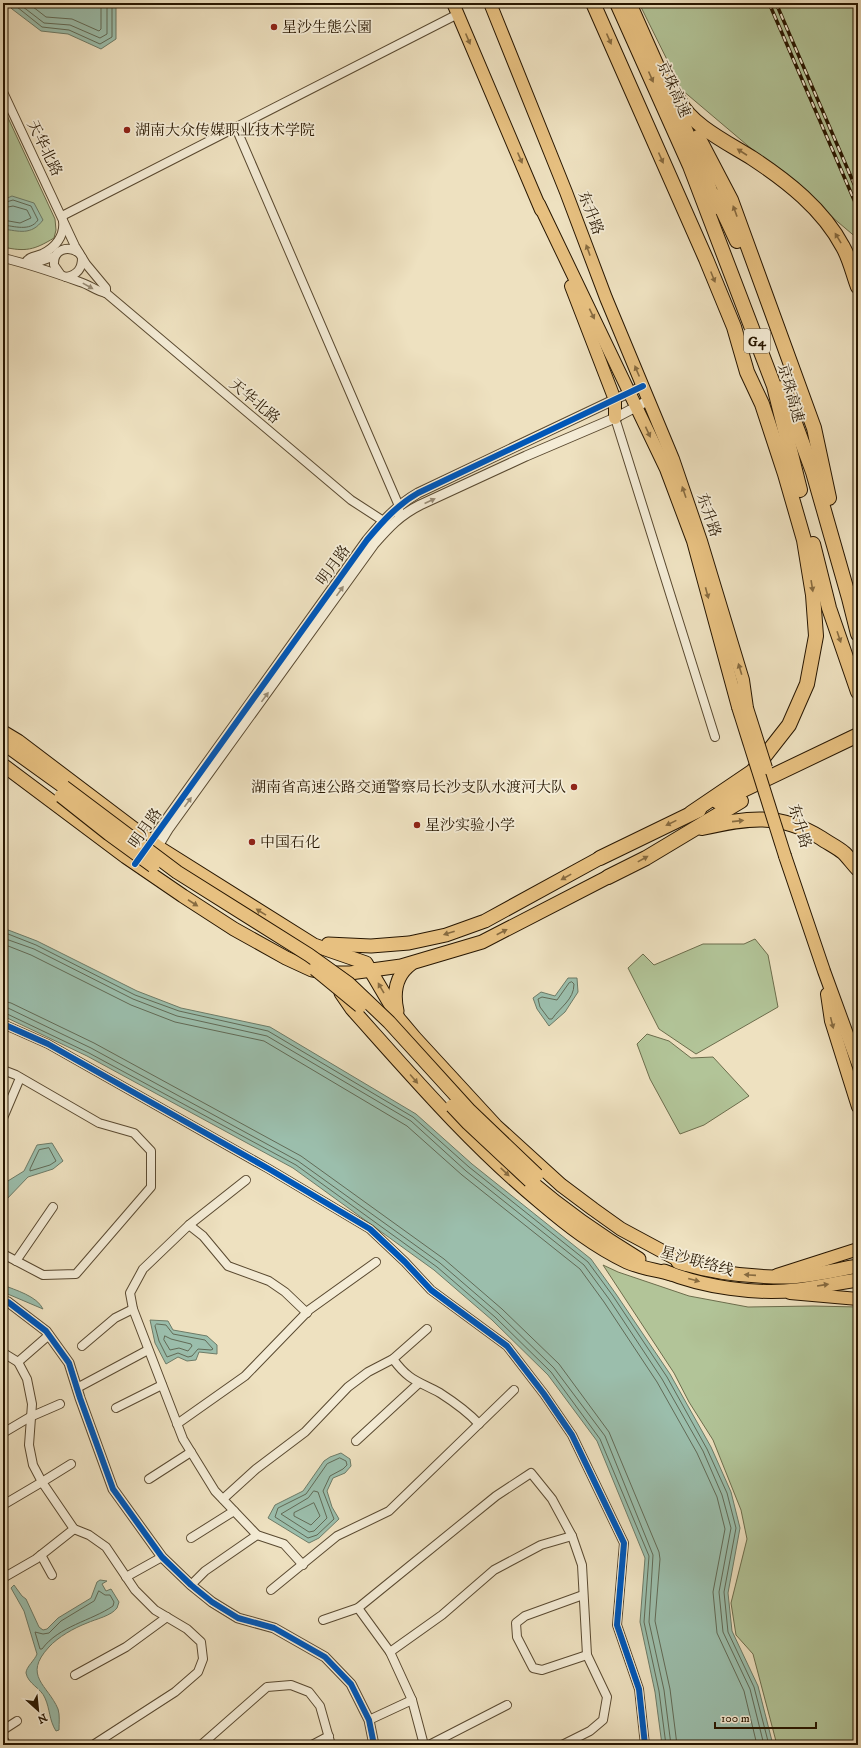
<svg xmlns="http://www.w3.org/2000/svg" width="861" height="1748" font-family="'IM FELL DW Pica','Noto Serif SC',serif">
<rect width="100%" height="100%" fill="#eee1c0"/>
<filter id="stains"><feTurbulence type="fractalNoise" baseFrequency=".005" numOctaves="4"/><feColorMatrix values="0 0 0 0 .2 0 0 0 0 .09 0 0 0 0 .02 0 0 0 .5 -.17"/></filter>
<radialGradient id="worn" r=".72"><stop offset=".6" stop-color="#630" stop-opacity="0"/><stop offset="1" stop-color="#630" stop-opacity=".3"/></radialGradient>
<g fill="#b2c498" stroke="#6c6d4c">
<polygon points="639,3 858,3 858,239 682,90"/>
<path d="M 3,107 L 55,219 L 56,230 L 54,238 C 34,250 26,252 3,247 Z"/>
<polygon points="755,939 768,955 778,1007 696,1054 659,1029 628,968 643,954 654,965 703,944 744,944"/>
<polygon points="647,1034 669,1041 691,1058 713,1057 749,1096 704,1125 680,1134 650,1079 637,1044"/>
<polygon points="603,1265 618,1272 689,1296 748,1307 813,1306 858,1307 858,1745 777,1745 753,1654 736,1635 731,1603 747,1539 741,1510 713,1440 689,1402 674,1373"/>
</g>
<g fill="#9bbeac" stroke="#6d7b67">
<polygon points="6,3 116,3 116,39 101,49 68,34 41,31 12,9"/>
<path d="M 12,196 L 34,203 L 43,220 C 31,236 19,231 3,229 L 3,200 Z"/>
<polygon points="3,928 37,941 137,991 181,1008 270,1027 416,1114 472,1164 591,1259 616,1294 670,1374 711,1447 731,1492 740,1528 728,1593 732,1631 758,1686 773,1745 662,1745 655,1692 640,1622 645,1558 597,1441 548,1375 492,1320 434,1270 293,1168 87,1056 3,1016"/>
<polygon points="568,978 577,978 578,992 565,1012 549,1026 537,1009 533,998 541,992 555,996"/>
<polygon points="52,1143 63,1161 53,1169 28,1177 5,1201 3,1201 3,1184 24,1171 37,1145"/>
<path d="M 3,1285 C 15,1290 37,1296 43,1309 L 3,1292 Z"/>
<polygon points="150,1320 168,1321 173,1330 207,1336 217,1345 217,1354 199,1352 196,1360 187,1361 178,1357 166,1364 155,1343"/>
<polygon points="341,1453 350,1459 351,1466 345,1473 333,1478 327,1491 332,1507 339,1519 319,1538 309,1543 268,1518 275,1505 303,1491 324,1461 330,1457"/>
<path d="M 100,1580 L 107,1581 L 102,1584 L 106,1591 L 111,1589 L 119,1602 C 118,1604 118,1606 117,1608 C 111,1616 96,1619 87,1623 C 74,1628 58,1637 49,1647 C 22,1676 48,1685 58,1709 C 60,1715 59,1723 59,1730 L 56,1731 C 49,1720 50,1709 45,1698 C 41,1688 28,1684 26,1673 C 26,1667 35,1660 37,1654 L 24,1611 L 11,1588 L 14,1585 L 22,1596 L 26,1599 L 39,1627 L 43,1630 L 47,1629 L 58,1618 L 91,1598 L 97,1582 Z"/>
</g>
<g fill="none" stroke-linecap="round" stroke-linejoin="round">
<g stroke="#616a56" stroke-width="1">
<polyline points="12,3 42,27 69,30 100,44 112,37 112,3"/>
<polyline points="18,3 44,23 70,25 100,38 107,34 107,3"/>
<polyline points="28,3 46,17 72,19 99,31 101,29 101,3"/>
<path d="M 3,203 L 13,200 L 31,206 L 38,220 C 30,232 14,226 3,225"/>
<polyline points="3,208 13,206 27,210 31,218 20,223 3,220"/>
<polyline points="3,932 36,945 135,995 179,1011 268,1031 413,1117 469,1167 588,1262 613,1296 667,1377 707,1449 727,1493 736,1528 724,1592 728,1632 754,1687 769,1745"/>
<polyline points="3,938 34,949 133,999 177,1016 267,1036 411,1121 466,1171 584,1265 609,1299 662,1379 703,1451 722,1495 731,1528 719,1592 723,1632 750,1689 764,1745"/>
<polyline points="3,944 31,955 131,1005 175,1022 264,1041 407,1126 462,1175 580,1269 604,1302 657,1382 697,1453 717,1497 725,1529 713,1592 717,1633 744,1691 757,1745"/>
<path d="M 572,982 L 574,984 C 574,1000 560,1007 552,1019 L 549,1019 L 540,1007 L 538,999 L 542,997 L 557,1000 L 569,983 Z"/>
<polyline points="3,1001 11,1003 94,1043 301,1156 444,1259 502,1309 559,1364 609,1432 659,1552 660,1559 655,1621 670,1689 677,1745"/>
<polyline points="3,1007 8,1008 91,1048 298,1161 440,1263 498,1313 554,1368 605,1436 653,1555 649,1622 664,1690 671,1745"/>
<polyline points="3,1012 89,1053 296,1165 437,1267 495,1317 551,1372 600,1439 649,1556 644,1622 659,1691 666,1745"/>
<polygon points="49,1148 56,1161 50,1165 30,1171 30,1169 39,1150"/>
<polygon points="157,1324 166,1325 173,1334 205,1340 213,1349 211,1350 198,1349 192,1356 188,1357 178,1353 167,1357 159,1341 155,1326"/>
<polygon points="165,1336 171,1339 191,1344 192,1346 188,1351 179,1348 170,1350 164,1340"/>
<polygon points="340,1458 346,1461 347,1465 343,1469 330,1476 323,1491 334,1519 317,1535 308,1538 275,1517 278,1508 306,1494 327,1464"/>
<polygon points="314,1491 318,1492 327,1518 314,1531 309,1532 281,1514 308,1498"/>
<polygon points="314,1503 320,1516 311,1525 294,1516 294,1513"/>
<path d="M 99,1591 L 105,1595 L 110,1595 L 114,1602 L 113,1606 C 91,1621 59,1626 42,1649 L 40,1649 L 35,1632 L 43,1634 L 49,1633 L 61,1621 L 94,1601 Z"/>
</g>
<g stroke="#594930" stroke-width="10">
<g id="minor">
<polyline points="3,92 75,246 86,264 106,288 106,293"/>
<polyline points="236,128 399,506 399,518"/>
<polyline points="62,216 458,14"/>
<path d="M 3,258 C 29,264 55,273 80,282 C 90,285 96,291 106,293"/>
<polyline points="30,262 41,261 55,256"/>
<path d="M 25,263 C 30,256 34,257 42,254 C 55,248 65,236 63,221"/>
<path d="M 61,275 L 54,265 C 53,249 68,245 79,253"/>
<path d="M 66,277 C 77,275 82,269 82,258"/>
<polyline points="106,293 351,500 388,524"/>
<polyline points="615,418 715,737"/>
<polyline points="3,1024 48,1044 269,1169 370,1229 405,1262 431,1290 507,1346 544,1394 572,1435 624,1543 617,1625 639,1689 645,1745"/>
<polyline points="3,1070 16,1075 99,1123 134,1133 151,1151 151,1187 76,1274 43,1275 3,1254"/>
<polyline points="3,1118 20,1078"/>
<polyline points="246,1180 189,1225 143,1269 130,1293 133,1309 183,1439 215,1491 257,1535 284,1544 303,1565"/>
<polyline points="189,1225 203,1236 228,1266 269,1281 285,1292 307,1313"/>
<polyline points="16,1261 53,1207"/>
<polyline points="82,1346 115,1318 133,1309"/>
<polyline points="5,1354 18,1362 49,1335"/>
<path d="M 393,1359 C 409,1381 418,1381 440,1393 C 454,1402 468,1412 479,1424"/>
<polyline points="77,1388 148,1350"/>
<polyline points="116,1408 162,1385"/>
<polyline points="177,1424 245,1376 309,1310 376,1262"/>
<polyline points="3,1433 30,1417 60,1404"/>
<polyline points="356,1441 419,1383"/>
<polyline points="149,1479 191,1452"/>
<polyline points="223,1499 256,1469 305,1432 348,1387 368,1372 393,1359 427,1329"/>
<polyline points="3,1505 42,1482 33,1465 29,1445 32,1404 27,1379 18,1362"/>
<polyline points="74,1529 89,1535 106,1547 135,1590 155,1610 187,1629 201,1642 203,1659 198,1672 175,1692 93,1745"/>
<polyline points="191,1538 234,1511"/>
<polyline points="41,1555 52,1575"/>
<polyline points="126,1577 162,1557"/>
<polyline points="3,1578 36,1559 74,1529 42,1482 71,1464"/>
<polyline points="191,1585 205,1571 257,1535"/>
<polyline points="271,1590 337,1536 389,1511 514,1390"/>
<polyline points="583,1595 525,1616 516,1623 517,1637 533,1668 542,1670 587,1655"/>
<polyline points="358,1608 390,1652 412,1700"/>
<polyline points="323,1620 358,1608 496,1496 531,1473 552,1499 572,1536 582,1565 587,1655 607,1697 603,1720 590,1731 562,1745"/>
<polyline points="390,1652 442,1615 494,1570 541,1545 572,1536"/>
<polyline points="75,1675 126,1647 167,1617"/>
<polyline points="369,1720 412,1700 424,1745"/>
<polyline points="3,1730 17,1721"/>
<polyline points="3,1739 7,1745"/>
<polyline points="201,1745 267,1687 291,1685 309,1692 320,1706 331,1745"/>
<polyline points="312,1745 329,1736"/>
<polyline points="429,1745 507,1705"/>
</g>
</g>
<g stroke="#594930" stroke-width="11">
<g id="tertiary">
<path d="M 148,845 L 367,540 C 382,522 397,505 418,493 L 643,386"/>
<path d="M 155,851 L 169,828 L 374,544 C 389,527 400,515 420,505 L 526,456 L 615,418 L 649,400"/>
<polyline points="3,1300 8,1302 46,1331 69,1363 80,1398 113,1489 162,1557 191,1585 212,1602 238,1618 274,1628 325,1657 351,1684 369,1720 374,1745"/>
</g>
</g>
<g stroke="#271600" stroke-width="14">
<g id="primary">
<polyline points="453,3 541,210"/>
<polyline points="490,3 566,192 606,298 673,459 701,541 743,680 747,708"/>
<polyline points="539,204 666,469 693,541 738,707"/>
<polyline points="571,286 615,400 615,418"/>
<polyline points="785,856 824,971 858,1064"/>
<polyline points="827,994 831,1021 858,1107"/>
<polyline points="777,1275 858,1249"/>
<polyline points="790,1293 858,1299"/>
</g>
</g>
<g stroke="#271600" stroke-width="15">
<g id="trunk">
<polyline points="3,732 18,741 158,847 314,945 366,963 399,1019 415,1038 496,1126 561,1185 593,1209 621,1229 686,1264"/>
<polyline points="3,743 64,787"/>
<polyline points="3,765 126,857 183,896 234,929 286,958 312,970 327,973 350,973 401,966 482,942 608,877"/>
<polyline points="328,944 371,946 409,943 446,935 485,921 600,858"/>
<path d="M 341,993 L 352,1009 C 412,1076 470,1144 540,1202 C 567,1225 595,1247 627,1262 C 640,1268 657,1270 671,1274"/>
<path d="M 397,1011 C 393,993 396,975 411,964"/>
<path d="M 530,1181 C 565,1211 601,1236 639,1259"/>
<path d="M 678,1262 C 712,1273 749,1277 785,1277 C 809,1277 834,1270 858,1266"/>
<path d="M 664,1271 C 702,1287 757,1295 797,1290 C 818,1287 838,1283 858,1280"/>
</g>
</g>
<g stroke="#271600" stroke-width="16">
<g id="motorway">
<polyline points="593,3 706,259 734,327 747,372 762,404 785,474 804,540 813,595 816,636 807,684 789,725 753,771 691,813"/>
<polyline points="617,3 690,166 774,386 800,490"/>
<polyline points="629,3 700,163 716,207"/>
<path d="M 679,100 C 690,125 730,144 752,158 C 787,181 823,209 843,247 C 850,259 853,274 858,287"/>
<polyline points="698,137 731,200 814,428 829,498"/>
<polyline points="716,196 737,241"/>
<polyline points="782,388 813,472 849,598 858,634"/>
<polyline points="813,544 829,608 858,692"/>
<polyline points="718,802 858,735"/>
<path d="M 702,828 C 747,818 779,812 821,838 C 828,843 837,847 844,853 C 849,858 853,864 858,869"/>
<polyline points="600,858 699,810"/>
<polyline points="608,877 646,858 741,801"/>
</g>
</g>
<use href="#minor" stroke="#f4ecd6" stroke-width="8"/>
<use href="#tertiary" stroke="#f4ecd6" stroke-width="9"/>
<use href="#primary" stroke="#e7c080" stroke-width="12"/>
<use href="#trunk" stroke="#e7c080" stroke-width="13"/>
<use href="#motorway" stroke="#e7c080" stroke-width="14"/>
<g stroke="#271600" stroke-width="3.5">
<g id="rail">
<polyline points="769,3 858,209"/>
<polyline points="776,3 858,193"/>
</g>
</g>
<use href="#rail" stroke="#f4ecd6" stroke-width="2" stroke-dasharray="6" stroke-linecap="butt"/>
<g stroke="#271600" stroke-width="14" stroke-linecap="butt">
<g id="primary-bridge">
<polyline points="738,707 785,856"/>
<polyline points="747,708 766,768"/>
</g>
</g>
<g stroke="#271600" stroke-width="15" stroke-linecap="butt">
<g id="trunk-bridge">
<polyline points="64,787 177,872 309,955 348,983 389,1022 470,1111 537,1175"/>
<polyline points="61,796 109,834 153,866"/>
<polyline points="315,969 360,1006"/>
<polyline points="452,1106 468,1123 530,1181"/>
</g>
</g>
<use href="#primary-bridge" stroke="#e7c080" stroke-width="12"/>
<use href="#trunk-bridge" stroke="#e7c080" stroke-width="13"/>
<g stroke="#f4ecd6" stroke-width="8">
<g id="cycleway">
<path d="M 135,864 L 367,540 C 382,522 397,505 418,493 L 643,386"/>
<polyline points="3,1024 48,1044 269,1169 370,1229 405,1262 431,1290 507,1346 544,1394 572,1435 624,1543 617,1625 639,1689 645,1745"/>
<polyline points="3,1300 8,1302 46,1331 69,1363 80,1398 113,1489 162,1557 191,1585 212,1602 238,1618 274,1628 325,1657 351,1684 369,1720 374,1745"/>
</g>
</g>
<use href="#cycleway" stroke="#0057b8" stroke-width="6"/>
</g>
<defs><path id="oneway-solid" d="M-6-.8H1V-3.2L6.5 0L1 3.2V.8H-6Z"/></defs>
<g fill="#876b40">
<use href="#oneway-solid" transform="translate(468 39) rotate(67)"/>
<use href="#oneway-solid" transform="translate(609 39) rotate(66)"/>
<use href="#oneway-solid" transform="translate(651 77) rotate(66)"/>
<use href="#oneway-solid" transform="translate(742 152) rotate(-147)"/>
<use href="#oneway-solid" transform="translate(520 158) rotate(67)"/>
<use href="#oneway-solid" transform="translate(661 158) rotate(66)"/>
<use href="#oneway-solid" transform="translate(735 211) rotate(-110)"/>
<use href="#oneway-solid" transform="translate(838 238) rotate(-121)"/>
<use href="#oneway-solid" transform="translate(588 250) rotate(-110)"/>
<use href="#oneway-solid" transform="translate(713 277) rotate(68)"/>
<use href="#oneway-solid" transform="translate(592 314) rotate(64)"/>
<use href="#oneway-solid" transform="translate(637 371) rotate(-113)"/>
<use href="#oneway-solid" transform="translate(648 432) rotate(65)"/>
<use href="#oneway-solid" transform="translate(684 492) rotate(-109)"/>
<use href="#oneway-solid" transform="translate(812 586) rotate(81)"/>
<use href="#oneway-solid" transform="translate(707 593) rotate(75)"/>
<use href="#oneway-solid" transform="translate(839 637) rotate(71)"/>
<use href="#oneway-solid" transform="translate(740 669) rotate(-107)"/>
<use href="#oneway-solid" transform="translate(738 821) rotate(-6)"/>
<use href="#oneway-solid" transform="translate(671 823) rotate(154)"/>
<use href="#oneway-solid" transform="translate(643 859) rotate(-29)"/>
<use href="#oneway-solid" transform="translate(566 877) rotate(151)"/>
<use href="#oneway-solid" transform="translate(193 903) rotate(33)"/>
<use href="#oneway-solid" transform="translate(261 912) rotate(-148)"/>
<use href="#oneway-solid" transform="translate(502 932) rotate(-27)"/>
<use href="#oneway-solid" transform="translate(449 933) rotate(162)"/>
<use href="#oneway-solid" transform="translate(381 988) rotate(-120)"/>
<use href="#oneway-solid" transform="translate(832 1023) rotate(76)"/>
<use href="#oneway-solid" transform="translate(414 1079) rotate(49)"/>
<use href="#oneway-solid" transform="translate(505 1172) rotate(43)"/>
<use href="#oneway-solid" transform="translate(750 1275) rotate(-176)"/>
<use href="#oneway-solid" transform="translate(694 1280) rotate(15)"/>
<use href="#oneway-solid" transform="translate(823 1285) rotate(-9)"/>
</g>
<g fill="#988c76">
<use href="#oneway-solid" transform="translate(88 286) rotate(29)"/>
<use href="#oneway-solid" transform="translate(430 501) rotate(-25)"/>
<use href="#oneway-solid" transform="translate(340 591) rotate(-54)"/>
<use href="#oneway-solid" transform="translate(265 697) rotate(-54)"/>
<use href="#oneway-solid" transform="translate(188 802) rotate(-54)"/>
</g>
<g fill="#8f2418" stroke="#f4ecd6" stroke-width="1.5">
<circle cx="274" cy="27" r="4"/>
<circle cx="127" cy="130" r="4"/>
<circle cx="574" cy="787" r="4"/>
<circle cx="417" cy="825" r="4"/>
<circle cx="252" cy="842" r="4"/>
</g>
<g text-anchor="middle" stroke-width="3.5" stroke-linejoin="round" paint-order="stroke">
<rect fill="#f4ecd6" stroke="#645640" stroke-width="1" x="744" y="329" width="26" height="24" rx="3"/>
<g font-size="14" font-weight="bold" fill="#271600">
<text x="757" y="346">G4</text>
</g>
<g font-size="15" fill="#271600" stroke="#f4ecd6" text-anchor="start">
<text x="282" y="32">星沙生態公園</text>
<text x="135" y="135">湖南大众传媒职业技术学院</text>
<text x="566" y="792" text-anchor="end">湖南省高速公路交通警察局长沙支队水渡河大队</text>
<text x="425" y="830">星沙实验小学</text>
<text x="260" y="847">中国石化</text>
</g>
<g font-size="15" fill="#271600" stroke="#f4ecd6">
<text transform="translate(674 89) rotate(66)" y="5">京珠高速</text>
<text transform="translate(45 148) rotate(64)" y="5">天华北路</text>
<text transform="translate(591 213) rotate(69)" y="5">东升路</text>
<text transform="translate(791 393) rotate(74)" y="5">京珠高速</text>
<text transform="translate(255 401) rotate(40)" y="5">天华北路</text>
<text transform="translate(709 515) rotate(71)" y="5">东升路</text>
<text transform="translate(333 565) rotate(-54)" y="5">明月路</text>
<text transform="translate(800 826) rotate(73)" y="5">东升路</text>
<text transform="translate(145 828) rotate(-55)" y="5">明月路</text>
<text transform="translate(697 1261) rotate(15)" y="5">星沙联络线</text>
</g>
</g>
<rect width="861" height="1748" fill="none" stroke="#eee1c0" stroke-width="16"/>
<rect x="4" y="4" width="853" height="1740" fill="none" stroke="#271600" stroke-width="2"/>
<rect x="8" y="8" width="845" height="1732" fill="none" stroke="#271600"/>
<g transform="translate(38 1710) rotate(153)" stroke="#f4ecd6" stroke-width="3" paint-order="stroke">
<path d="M0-3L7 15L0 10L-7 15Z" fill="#271600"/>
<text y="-6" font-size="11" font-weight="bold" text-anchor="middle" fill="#271600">N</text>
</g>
<path d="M715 1722v6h101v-6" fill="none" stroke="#271600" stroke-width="2"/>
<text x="721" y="1722" font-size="12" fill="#271600" stroke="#f4ecd6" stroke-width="3" paint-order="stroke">100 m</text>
<rect width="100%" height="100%" filter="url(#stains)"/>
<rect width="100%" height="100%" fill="url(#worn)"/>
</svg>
